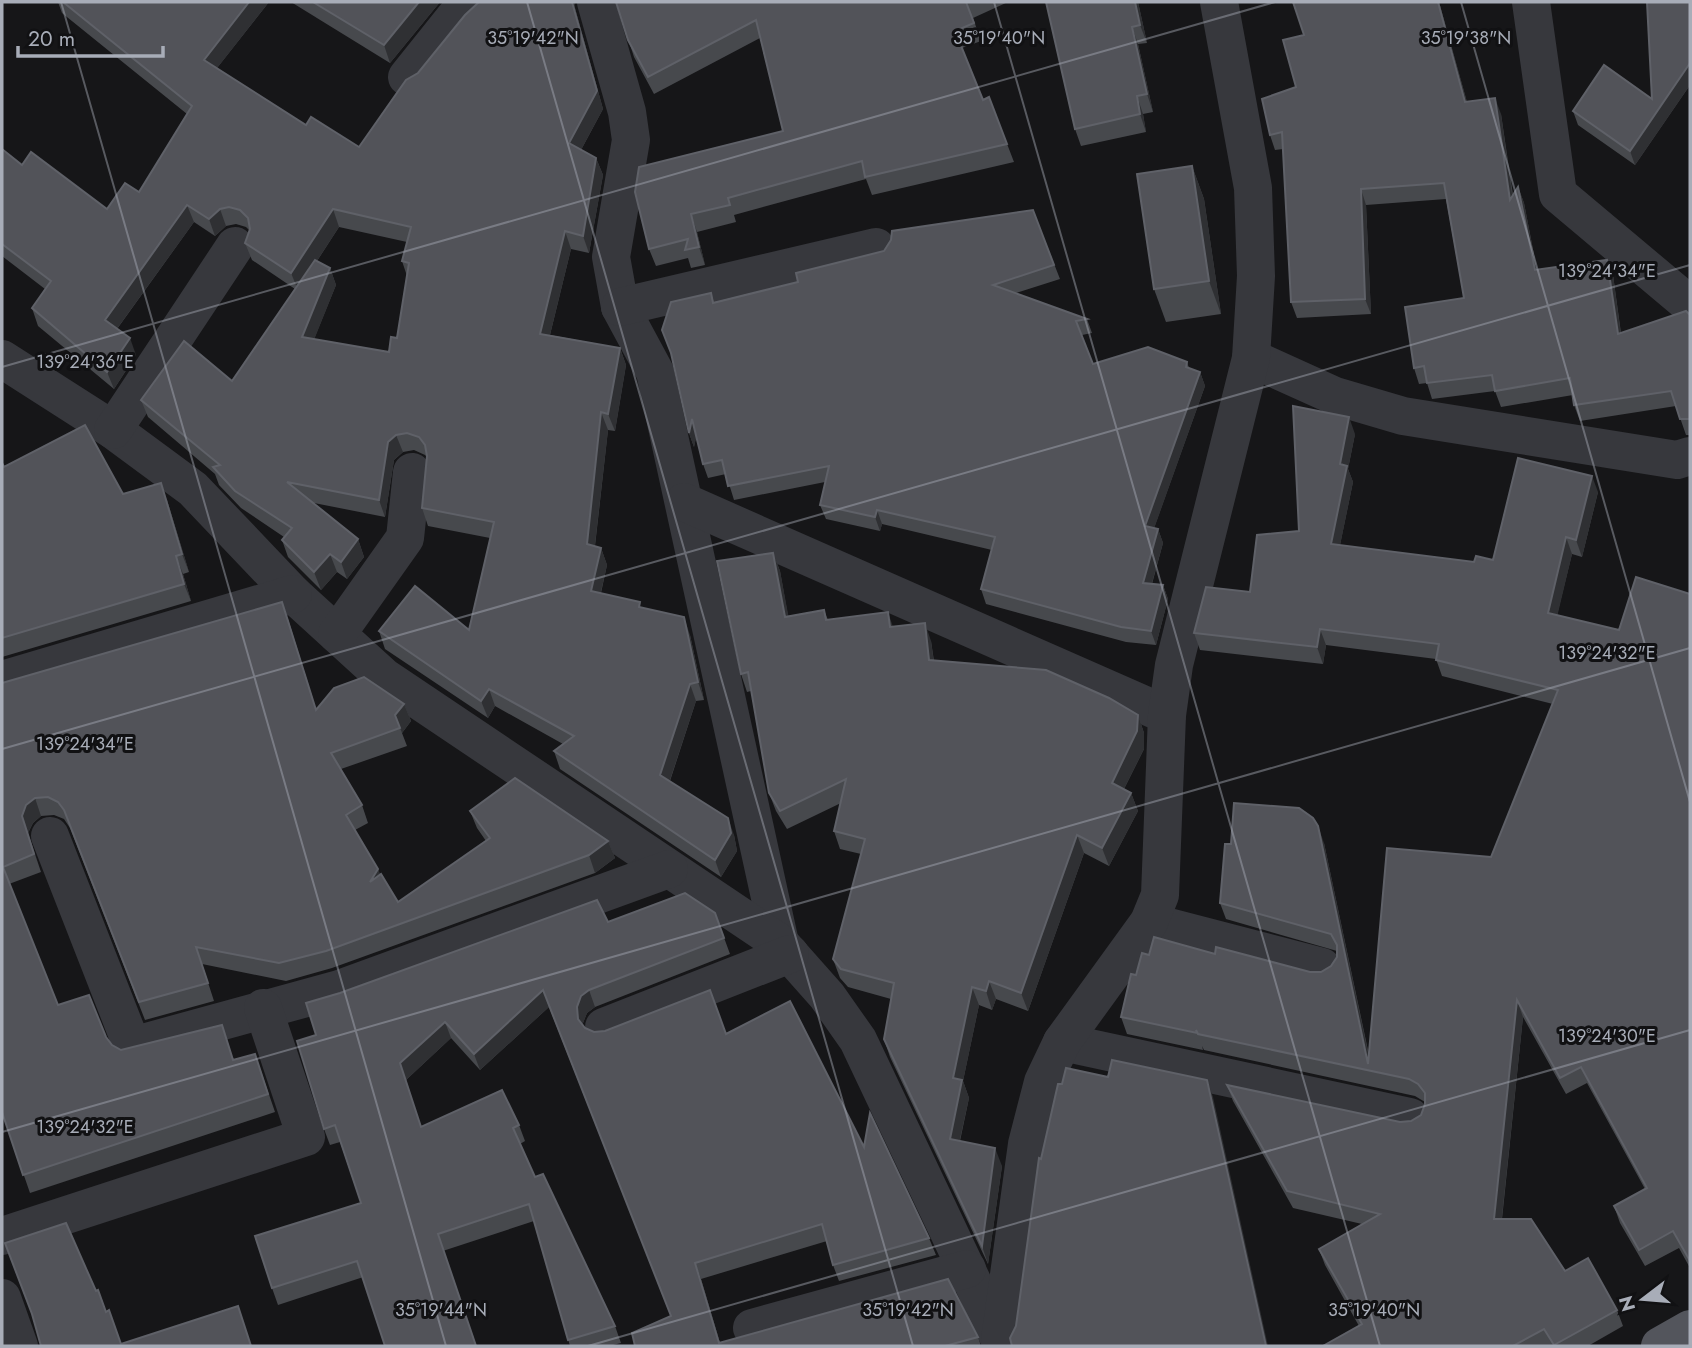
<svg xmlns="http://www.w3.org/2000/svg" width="1692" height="1348" font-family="Jost,sans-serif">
<rect width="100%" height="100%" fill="#161618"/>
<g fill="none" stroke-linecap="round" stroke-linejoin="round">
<g stroke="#37383d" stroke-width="38">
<polyline points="596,2 627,112 631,140 611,257 620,307 655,372 780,943"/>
<polyline points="1531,2 1558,194 1690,305"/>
<polyline points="407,77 455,17 472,2"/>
<polyline points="620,307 876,247"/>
<polyline points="1251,358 1335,396 1403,416 1677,460 1690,456"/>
<polyline points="2,359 113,430 193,489 293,594 384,677 780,943 827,996 858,1040 999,1338"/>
<polyline points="113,430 235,246"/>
<polyline points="684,502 1167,715"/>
<polyline points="337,634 405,538 412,472"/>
<polyline points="2,680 293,594"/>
<polyline points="50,836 132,1046 339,989 669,869"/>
<polyline points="1149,922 1322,967"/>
<polyline points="604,1027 790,954"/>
<polyline points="1062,1042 1410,1117"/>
<polyline points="2,1236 306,1137 263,1008"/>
<polyline points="2,1298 19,1346"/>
<polyline points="752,1328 967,1269"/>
<polyline points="1000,1340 1027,1144 1043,1082 1062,1042 1149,922 1160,895 1167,715 1174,665 1251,358 1256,276 1253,188 1219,2"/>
</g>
<polyline stroke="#53555c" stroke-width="38" points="1660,1346 1690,1329"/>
</g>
<g fill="#47494d" fill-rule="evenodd">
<path d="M 58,2 L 269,2 L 217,68 L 306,125 L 359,147 L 575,8 L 603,109 L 581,150 L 596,158 L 603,175 L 589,253 L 571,249 L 550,335 L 620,348 L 626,365 L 615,431 L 608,430 L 595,546 L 601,548 L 607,565 L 601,593 L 642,608 L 690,635 L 704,700 L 696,701 L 670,781 L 734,835 L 737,851 L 721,877 L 560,769 L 554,751 L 563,744 L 495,706 L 488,718 L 385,649 L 379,631 L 469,630 L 490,538 L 428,526 L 422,508 L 427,457 L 425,455 L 414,450 L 403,452 L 394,460 L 385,517 L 314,503 L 358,539 L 364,557 L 347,579 L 337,572 L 321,590 L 288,557 L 282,540 L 284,537 L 241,508 L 219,485 L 215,474 L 148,417 L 141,400 L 232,381 L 295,289 L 252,260 L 245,243 L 250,231 L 246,227 L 236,224 L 226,226 L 215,236 L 194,222 L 117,329 L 136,355 L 114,389 L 38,326 L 32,308 L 45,289 L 2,256 L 2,149 L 22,165 L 107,209 L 139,192 L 187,114 L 62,13 ZM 339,227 L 407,242 L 402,261 L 407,276 L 397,338 L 389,352 L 314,339 L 336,285 L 330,268 L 317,261 Z"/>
<polygon points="291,2 440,2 390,63"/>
<polygon points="616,2 1008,2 973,18 981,41 962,48 983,100 989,97 1014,162 872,195 866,179 734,215 736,222 697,232 705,265 691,268 688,258 656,266 649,249 783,131 760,38 654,94 634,57"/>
<polygon points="1046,2 1138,2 1147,43 1138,44 1153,112 1143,114 1146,132 1081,146 1075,129"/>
<polygon points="1293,2 1439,2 1467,102 1501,114 1513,195 1518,187 1524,203 1537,270 1607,260 1613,275 1621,333 1690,315 1690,435 1686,435 1676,406 1580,421 1574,405 1573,395 1501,407 1495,391 1432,399 1427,383 1419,384 1414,368 1464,298 1446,199 1366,205 1371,314 1297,318 1291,302 1283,149 1275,150 1270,135 1296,87 1304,35"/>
<polygon points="1690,2 1690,85 1635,165 1578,125 1573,111 1652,99"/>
<polygon points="1192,166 1204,199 1221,314 1166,322 1154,289"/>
<polygon points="1033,210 1060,279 1016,293 1087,319 1092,333 1082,335 1093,364 1187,362 1189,368 1200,372 1205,386 1154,528 1158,529 1163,543 1152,584 1163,585 1168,599 1156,645 1126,642 986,604 981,589 992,550 882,524 880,531 826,519 820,505 825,482 734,500 726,474 708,478 703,464 696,437 694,447 689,433 711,293 714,302 798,282 884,251"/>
<polygon points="1355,434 1348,469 1353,482 1340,545 1474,562 1493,560 1598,492 1582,557 1572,554 1557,615 1619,630 1690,594 1690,1268 1679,1248 1645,1266 1620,1223 1614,1206 1645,1189 1587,1083 1566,1094 1523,1017 1502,1219 1565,1271 1617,1310 1623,1326 1588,1346 1323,1346 1359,1326 1325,1265 1319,1249 1362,1224 1293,1208 1233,1101 1227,1085 1400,1122 1411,1121 1421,1115 1425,1104 1425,1102 1415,1096 1204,1050 1202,1046 1203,1050 1127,1034 1121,1017 1136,975 1149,955 1215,954 1310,972 1321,972 1331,966 1337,957 1337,951 1226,919 1220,903 1324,843 1369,1055 1491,857 1553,704 1442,676 1436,659 1326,645 1323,664 1200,650 1194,633 1250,592 1299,531"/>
<polygon points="2,463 4,467 123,494 167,500 189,572 183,574 191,601 2,657"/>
<polygon points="773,553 780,571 788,616 824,610 828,620 893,627 931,641 934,661 1138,715 1144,733 1144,749 1124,789 1131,793 1138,811 1109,866 1084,853 1028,1011 996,999 992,1010 979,1005 963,1081 969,1098 960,1141 1002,1166 988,1264 890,1057 884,1039 891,999 848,987 840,978 833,959 861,854 840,849 834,831 841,803 787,829 776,811 769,793 751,691 747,692 741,674"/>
<polygon points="288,619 316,709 404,704 411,721 402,733 407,746 341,769 362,805 368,823 355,830 378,869 380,875 398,902 486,841 477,828 470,811 608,841 615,858 595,873 332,968 286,981 202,964 214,1001 145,1020 70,828 64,819 54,815 41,816 33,823 28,833 41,872 9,884 58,1005 106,1037 112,1045 121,1050 234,1060 261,1071 275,1112 30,1193 2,1112 2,683"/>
<polygon points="715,913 730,954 595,1007 587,1013 583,1023 583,1025 585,1028 594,1032 726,1034 864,1147 929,1238 936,1255 839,1281 833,1265 827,1241 701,1279 720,1343 978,1337 981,1346 635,1346 671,1316 549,1007 480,1070 451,1038 406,1080 421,1127 519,1125 525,1141 520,1144 535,1177 615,1326 621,1343 609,1346 570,1346 534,1221 278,1305 272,1288 361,1203 340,1142 330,1145 324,1129 316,1035 608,922"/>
</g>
<g fill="#2f3033">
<polygon points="249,2 269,2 210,77 204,60"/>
<polygon points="419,2 440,2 390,63 384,45"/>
<polygon points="572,2 575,2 575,8 603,109 575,161 569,143"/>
<polygon points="1135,2 1138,2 1147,43 1140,25"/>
<polygon points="1438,2 1439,2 1471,117 1465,102"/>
<polygon points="1132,27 1138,44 1153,112 1147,94"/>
<polygon points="1690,63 1690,85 1635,165 1630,151"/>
<polygon points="1137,96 1143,114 1146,132 1140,114"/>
<polygon points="1495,98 1501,114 1515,215 1510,200"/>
<polygon points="596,158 603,175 589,253 583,236"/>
<polygon points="1192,166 1204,199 1221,314 1209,281"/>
<polygon points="1518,187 1524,203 1540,286 1535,270"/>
<polygon points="1361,189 1366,205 1371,314 1365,299"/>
<polygon points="187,205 194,222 111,337 105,320"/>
<polygon points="220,209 226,226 215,236 209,219"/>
<polygon points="333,209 339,227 298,290 291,273"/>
<polygon points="691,214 697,232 705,265 699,247"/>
<polygon points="565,231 571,249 546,351 540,334"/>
<polygon points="1607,260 1613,275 1623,350 1618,334"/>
<polygon points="330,268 336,285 308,355 302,337"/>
<polygon points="130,338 136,355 114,389 107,372"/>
<polygon points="620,348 626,365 615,431 608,414"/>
<polygon points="1200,372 1205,386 1150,540 1145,526"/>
<polygon points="601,412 608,430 593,562 587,544"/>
<polygon points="1349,417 1355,434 1348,469 1353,482 1337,560 1331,544 1340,464"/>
<polygon points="692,419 697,434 694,447 689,433"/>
<polygon points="396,435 403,452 394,460 385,517 379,500 388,442"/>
<polygon points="1592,476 1598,492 1582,557 1576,540"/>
<polygon points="161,483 167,500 189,572 182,554"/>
<polygon points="877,510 882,524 880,531 875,517"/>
<polygon points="1158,529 1163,543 1148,597 1143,583"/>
<polygon points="1566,537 1572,554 1554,630 1548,613"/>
<polygon points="358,539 364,557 347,579 341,562"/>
<polygon points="601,548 607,565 597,609 591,591"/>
<polygon points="773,553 780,571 792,635 785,617"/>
<polygon points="330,554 337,572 321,590 314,572"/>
<polygon points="176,556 183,574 191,601 184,584"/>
<polygon points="1163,585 1168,599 1156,645 1151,631"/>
<polygon points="282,602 288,619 322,728 316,710"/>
<polygon points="888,612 894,630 890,627"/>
<polygon points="684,617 690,635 704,700 698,682"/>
<polygon points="925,623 931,641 936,678 929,660"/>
<polygon points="1320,629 1326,645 1323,664 1317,647"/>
<polygon points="690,684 696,701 666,792 660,775"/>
<polygon points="489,689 495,706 488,718 481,701"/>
<polygon points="404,704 411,721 402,733 395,715"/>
<polygon points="1138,715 1144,733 1144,749 1118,801 1112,783"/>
<polygon points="1131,793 1138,811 1109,866 1102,848"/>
<polygon points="35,798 41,816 33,823 28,833 41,872 22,816 26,805"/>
<polygon points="728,818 734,835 737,851 721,877 715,860"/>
<polygon points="1318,826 1324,843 1372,1071 1368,1064"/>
<polygon points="1077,835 1084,853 1028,1011 1021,993"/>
<polygon points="608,841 615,858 595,873 589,855"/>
<polygon points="378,869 385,887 370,882"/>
<polygon points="989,981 996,999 992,1010 986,991"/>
<polygon points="972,987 979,1005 963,1081 969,1098 956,1157 950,1139 953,1078"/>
<polygon points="543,990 549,1007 480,1070 474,1054"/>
<polygon points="589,990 595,1007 587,1013 583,1023 584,1036 578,1019 577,1007 581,996"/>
<polygon points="1517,1000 1523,1017 1500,1235 1494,1219"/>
<polygon points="445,1022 451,1038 406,1080 427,1144 400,1063"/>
<polygon points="1207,1080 1213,1097 1268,1346 1266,1346"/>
<polygon points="995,1148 1002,1166 988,1264 982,1246"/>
<polygon points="695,1263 701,1279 721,1346 720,1346"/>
</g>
<g fill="#525359" stroke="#5f6168" stroke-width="2">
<polygon points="63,2 249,2 204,60 306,125 311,117 359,147 406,80 418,73 465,15 479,2 572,2 597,91 569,143 596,158 583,236 565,231 540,334 620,348 608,414 601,412 587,544 601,548 591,591 640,602 639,607 684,617 698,682 690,684 660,775 728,818 731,833 715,860 554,751 574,736 489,689 481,701 379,631 415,586 469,630 494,522 422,508 427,456 425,445 419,437 407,433 396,435 388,442 379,500 287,482 358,539 341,562 330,554 314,572 282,540 292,528 235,491 213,467 220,465 141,400 184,341 232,381 315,260 330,268 302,337 389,352 391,337 397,338 409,263 402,261 411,227 333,209 291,273 245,243 250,229 248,218 240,210 229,207 220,209 209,219 187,205 105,320 130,338 107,372 32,308 51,281 2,244 2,149 22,165 31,152 107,209 125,183 139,192 192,106"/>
<polygon points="313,2 419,2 384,45"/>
<polygon points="616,2 966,2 974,23 955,31 983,100 989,97 1007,144 865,177 862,161 728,198 730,205 691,214 699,247 685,250 688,239 649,249 635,192 639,167 783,131 756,20 648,77 628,40"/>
<polygon points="1046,2 1135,2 1140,25 1132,27 1147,94 1137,96 1140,114 1075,129"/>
<polygon points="1293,2 1438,2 1465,102 1495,98 1510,200 1518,187 1535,270 1607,260 1618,334 1686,311 1690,315 1690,419 1680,419 1671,391 1574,405 1570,378 1495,391 1492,375 1427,383 1424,366 1414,368 1405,307 1464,298 1444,183 1361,189 1365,299 1291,302 1282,132 1270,135 1262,99 1296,87 1283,40 1304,35"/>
<polygon points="1647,2 1690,2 1690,63 1630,151 1573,111 1604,65 1652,99"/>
<polygon points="1192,166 1209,281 1154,289 1137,174"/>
<polygon points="1033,210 1054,265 993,285 1087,319 1076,321 1093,364 1148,347 1187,362 1186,367 1200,372 1145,526 1158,529 1143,583 1163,585 1151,631 1121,627 981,589 995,537 877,510 875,517 820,505 829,466 728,486 722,460 703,464 692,419 689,433 671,353 662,330 671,302 711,293 713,303 798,282 796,273 884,251 891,240 892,231"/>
<polygon points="1293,406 1349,417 1340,464 1347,466 1331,544 1474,562 1476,556 1493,560 1518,458 1592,476 1576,540 1566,537 1548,613 1619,630 1636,577 1690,594 1690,1261 1673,1231 1639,1250 1614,1206 1647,1188 1581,1067 1560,1078 1517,1000 1494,1219 1531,1219 1565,1271 1588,1258 1617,1310 1554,1345 1544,1329 1513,1346 1323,1346 1362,1324 1319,1249 1380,1214 1287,1191 1227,1085 1400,1122 1411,1121 1421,1115 1425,1104 1425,1093 1418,1084 1409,1079 1198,1034 1196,1030 1197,1033 1121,1017 1131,974 1136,975 1142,953 1149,955 1154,937 1215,954 1216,947 1310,972 1321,972 1331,966 1337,957 1337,945 1331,934 1220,903 1225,844 1231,844 1234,803 1299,808 1313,818 1318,826 1368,1064 1387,848 1491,857 1558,690 1436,660 1439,644 1320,629 1317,647 1194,633 1206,587 1250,592 1257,535 1299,531"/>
<polygon points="85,425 123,494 161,483 182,554 176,556 184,584 2,638 2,463 4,467"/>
<polygon points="773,553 785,617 824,610 826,620 888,612 890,627 925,623 929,660 1046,670 1109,698 1138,715 1137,731 1112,783 1131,793 1102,848 1077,835 1021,993 989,981 986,991 972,987 953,1078 962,1080 950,1139 995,1148 982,1246 884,1039 894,983 841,969 833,959 865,839 834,831 846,779 780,811 769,793 748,672 741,674 717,561"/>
<polygon points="282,602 316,710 334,688 364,677 404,704 395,715 400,728 331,753 362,805 346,815 378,869 370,882 381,874 398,902 490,838 470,811 515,778 608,841 589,855 326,951 279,963 196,947 208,983 139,1002 64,810 58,802 48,797 35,798 26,805 22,816 34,854 3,867 58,1005 89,995 106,1037 112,1045 121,1050 222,1025 233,1060 255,1054 268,1094 23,1175 2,1112 2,683"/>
<polygon points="685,893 715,913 724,938 589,990 581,996 577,1007 578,1019 585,1028 594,1032 605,1031 710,990 726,1034 790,1001 864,1147 870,1113 929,1238 833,1265 822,1224 695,1263 719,1343 948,1279 978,1337 945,1346 635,1346 632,1333 671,1316 543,990 474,1054 445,1022 400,1063 421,1127 502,1090 519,1125 513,1128 535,1177 543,1174 615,1326 568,1340 529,1204 438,1234 476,1346 385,1346 357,1261 272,1288 255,1236 361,1203 335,1125 324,1129 297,1041 316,1035 306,1003 340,993 597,900 608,922"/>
<polygon points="1112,1060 1207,1080 1266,1346 1012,1346 1010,1338 1016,1326 1039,1158 1041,1159 1058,1084 1062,1084 1066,1068 1108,1077"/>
<polygon points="66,1223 96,1291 98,1290 106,1312 109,1310 121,1344 238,1306 251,1346 41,1346 32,1314 5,1243"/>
</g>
<path fill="none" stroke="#a8adb8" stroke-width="2" stroke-opacity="0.45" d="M 61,2 L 446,1346M 527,2 L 913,1346M 994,2 L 1380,1346M 1461,2 L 1690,802M 2,367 L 1275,2M 2,749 L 1690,265M 2,1132 L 1690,648M 588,1346 L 1690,1030"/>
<g font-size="18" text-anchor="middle" fill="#a8adb8" stroke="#111113" stroke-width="6" stroke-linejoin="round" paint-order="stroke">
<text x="533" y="44">35°19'42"N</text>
<text x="999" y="44">35°19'40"N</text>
<text x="1466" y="44">35°19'38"N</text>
<text x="1607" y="277">139°24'34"E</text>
<text x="85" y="368">139°24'36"E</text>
<text x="1607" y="659">139°24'32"E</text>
<text x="85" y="750">139°24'34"E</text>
<text x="1607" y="1042">139°24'30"E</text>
<text x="85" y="1133">139°24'32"E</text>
<text x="441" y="1316">35°19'44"N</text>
<text x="908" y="1316">35°19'42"N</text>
<text x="1374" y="1316">35°19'40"N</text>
</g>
<rect width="1692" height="1348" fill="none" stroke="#a8adb8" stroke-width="7"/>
<g transform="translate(1643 1299) rotate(254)" stroke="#111113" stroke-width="5" paint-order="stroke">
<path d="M0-5L12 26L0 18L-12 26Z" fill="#a8adb8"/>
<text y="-10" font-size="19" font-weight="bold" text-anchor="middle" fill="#a8adb8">N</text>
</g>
<path d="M18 46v10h145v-10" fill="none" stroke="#a8adb8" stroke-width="3.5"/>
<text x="28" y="46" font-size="21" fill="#a8adb8" stroke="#111113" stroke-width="5" paint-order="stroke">20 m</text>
</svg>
